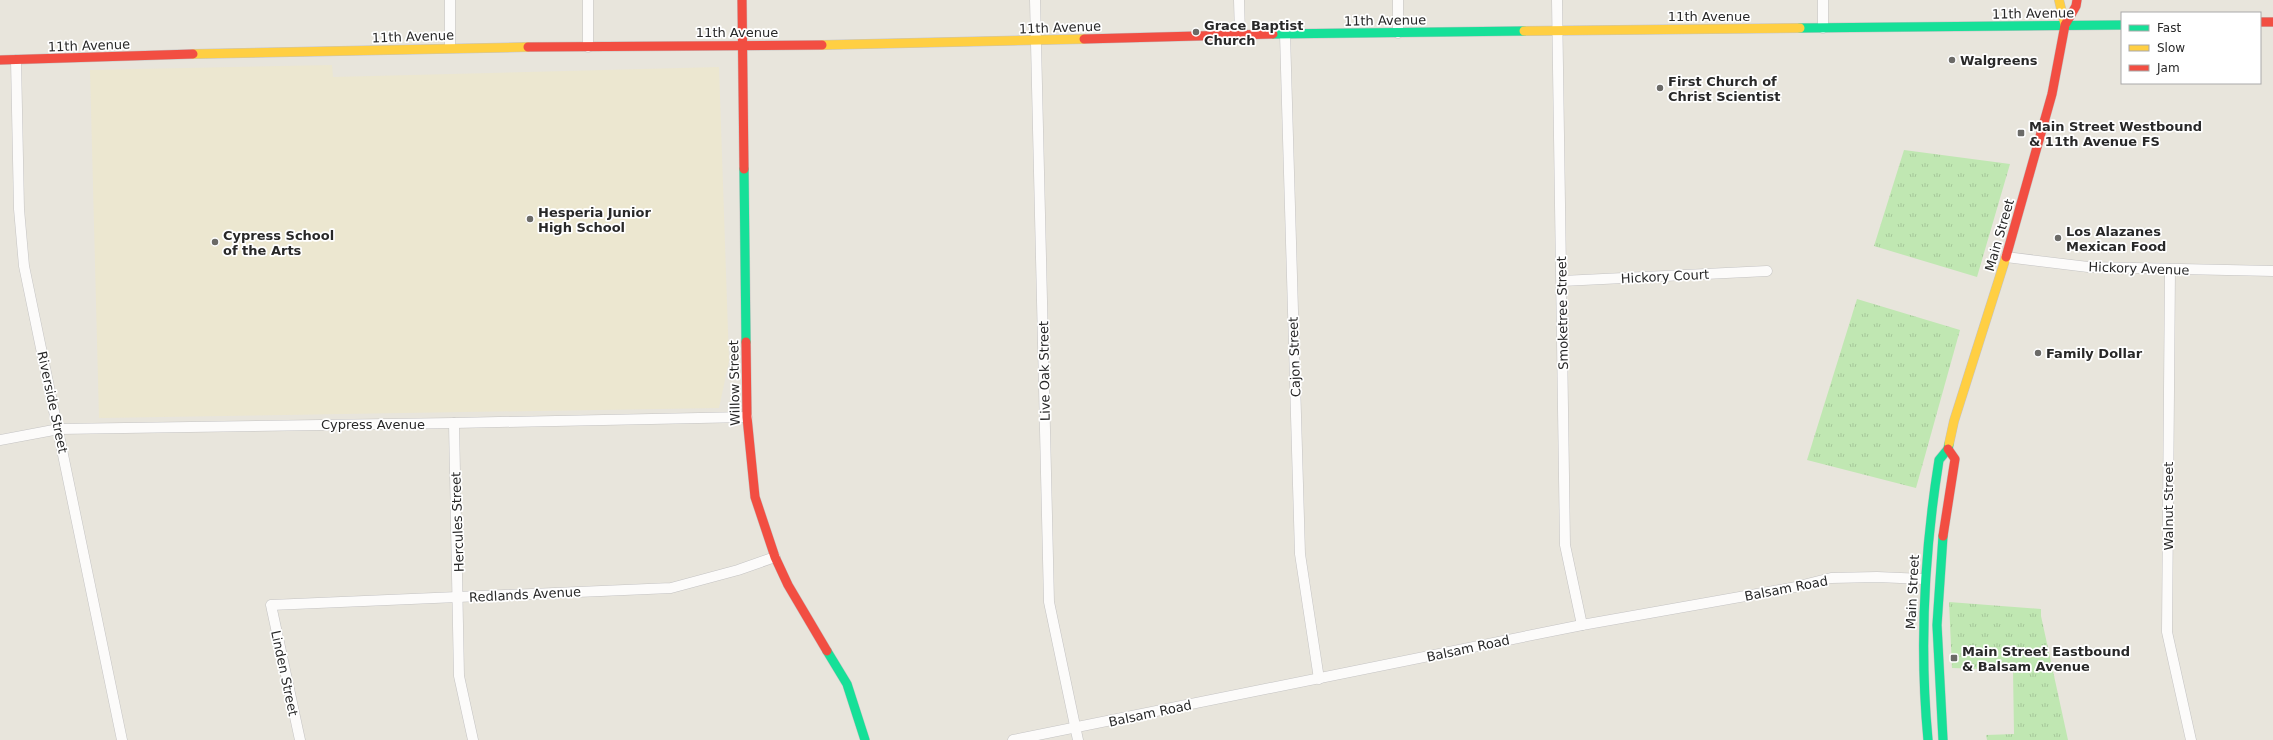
<svg xmlns="http://www.w3.org/2000/svg" width="2273" height="740" font-family="'DejaVu Sans',sans-serif">
<defs>
<pattern id="grass-tufts" width="24" height="20" patternUnits="userSpaceOnUse"><rect width="24" height="20" fill="#c0e7b2"/><path d="M3 7l-1-3M5 7V3M7 7l1-3M15 17l-1-3M17 17v-4M19 17l1-3" fill="none" stroke="#a5c699"/></pattern>
</defs>
<rect width="100%" height="100%" fill="#e8e5dc"/>
<polygon fill="#ece7d0" points="332,65 333,77 719,67 729,361 719,408 99,418 90,70"/>
<g fill="url(#grass-tufts)">
<polygon points="1904,150 2010,164 1977,277 1874,246"/>
<polygon points="1857,299 1960,330 1916,488 1807,460"/>
<polygon points="1949,602 2041,609 2041,616 2068,740 1987,740 1986,735 2014,734 2013,670 1952,668"/>
</g>
<g fill="none" stroke-linecap="round" stroke-linejoin="round">
<g stroke="#c4c3c3" stroke-width="11">
<g id="street">
<polyline points="450,0 450,47"/>
<polyline points="588,0 588,47"/>
<polyline points="1035,0 1049,602 1078,740"/>
<polyline points="1239,0 1240,35"/>
<polyline points="1398,0 1398,33"/>
<polyline points="1557,0 1565,545 1582,625"/>
<polyline points="1823,28 1823,0"/>
<polyline points="1285,34 1300,554 1319,679"/>
<polyline points="16,60 19,209 24,266 122,740"/>
<polyline points="2006,257 2088,267 2273,271"/>
<polyline points="2170,269 2167,632 2191,740"/>
<polyline points="1562,281 1767,271"/>
<polyline points="454,423 459,676 473,740"/>
<polyline points="0,440 59,429 454,423 747,417"/>
<polyline points="300,740 271,605 671,588 738,570 775,557"/>
<polyline points="1013,740 1582,625 1791,588 1831,578 1877,577 1924,579"/>
</g>
</g>
<g stroke="#c4c3c3" stroke-width="10">
<g id="fast">
<polyline points="1800,28 2122,25"/>
<polyline points="1273,34 1524,31"/>
<polyline points="744,169 746,342"/>
<polyline points="827,651 847,684 865,740"/>
<path d="M 1928,740 C 1919,645 1924,554 1939,460 L 1948,449 L 1949,444"/>
<polyline points="1943,740 1937,625 1943,536"/>
</g>
</g>
<g stroke="#c4c3c3" stroke-width="10">
<g id="slow">
<polyline points="2059,0 2065,25"/>
<polyline points="1524,31 1800,28"/>
<polyline points="822,45 1084,39"/>
<polyline points="193,54 528,47"/>
<polyline points="1949,444 1954,421 2006,257"/>
</g>
</g>
<g stroke="#c4c3c3" stroke-width="10">
<g id="jam">
<polyline points="742,0 744,169"/>
<polyline points="2260,22 2273,22"/>
<polyline points="1084,39 1273,34"/>
<polyline points="528,47 822,45"/>
<polyline points="0,60 193,54"/>
<polyline points="2006,257 2052,94 2065,25 2076,6 2077,0"/>
<polyline points="746,342 747,417 755,497 775,557 788,585 827,651"/>
<polyline points="1943,536 1955,459 1948,449"/>
</g>
</g>
<use href="#street" stroke="#fcfbfa" stroke-width="10"/>
<use href="#fast" stroke="#16e098" stroke-width="9"/>
<use href="#slow" stroke="#ffcf43" stroke-width="9"/>
<use href="#jam" stroke="#f24e42" stroke-width="9"/>
</g>
<g fill="#6b6a67" stroke="#fff" stroke-width="1.5">
<circle cx="1196" cy="32" r="4"/>
<circle cx="1952" cy="60" r="4"/>
<circle cx="1660" cy="88" r="4"/>
<rect x="2017" y="129" width="8" height="8" rx="2"/>
<circle cx="530" cy="219" r="4"/>
<circle cx="2058" cy="238" r="4"/>
<circle cx="215" cy="242" r="4"/>
<circle cx="2038" cy="353" r="4"/>
<rect x="1950" y="654" width="8" height="8" rx="2"/>
</g>
<g text-anchor="middle" stroke-width="3.5" stroke-linejoin="round" paint-order="stroke">
<g font-size="13" fill="#282828" stroke="#fff">
<text transform="translate(2033 13) rotate(-1)" y="5">11th Avenue</text>
<text x="1709" y="21">11th Avenue</text>
<text transform="translate(1385 20) rotate(-1)" y="5">11th Avenue</text>
<text transform="translate(1060 27) rotate(-2)" y="5">11th Avenue</text>
<text x="737" y="37">11th Avenue</text>
<text transform="translate(413 36) rotate(-2)" y="5">11th Avenue</text>
<text transform="translate(89 45) rotate(-2)" y="5">11th Avenue</text>
<text transform="translate(1999 235) rotate(-74)" y="5">Main Street</text>
<text transform="translate(2139 268) rotate(2)" y="5">Hickory Avenue</text>
<text transform="translate(1665 276) rotate(-3)" y="5">Hickory Court</text>
<text transform="translate(1562 313) rotate(-91)" y="5">Smoketree Street</text>
<text transform="translate(1294 357) rotate(-92)" y="5">Cajon Street</text>
<text transform="translate(1044 371) rotate(-91)" y="5">Live Oak Street</text>
<text transform="translate(734 383) rotate(-91)" y="5">Willow Street</text>
<text transform="translate(53 402) rotate(78)" y="5">Riverside Street</text>
<text x="373" y="429">Cypress Avenue</text>
<text transform="translate(2168 506) rotate(-90)" y="5">Walnut Street</text>
<text transform="translate(457 522) rotate(-92)" y="5">Hercules Street</text>
<text transform="translate(1786 588) rotate(-11)" y="5">Balsam Road</text>
<text transform="translate(1912 592) rotate(-87)" y="5">Main Street</text>
<text transform="translate(525 594) rotate(-3)" y="5">Redlands Avenue</text>
<text transform="translate(1468 648) rotate(-12)" y="5">Balsam Road</text>
<text transform="translate(285 673) rotate(78)" y="5">Linden Street</text>
<text transform="translate(1150 713) rotate(-12)" y="5">Balsam Road</text>
</g>
<g font-size="13" font-weight="bold" fill="#282828" stroke="#fff" text-anchor="start">
<text x="1204" y="30">Grace Baptist<tspan x="1204" dy="15">Church</tspan></text>
<text x="1960" y="65">Walgreens</text>
<text x="1668" y="86">First Church of<tspan x="1668" dy="15">Christ Scientist</tspan></text>
<text x="2029" y="131">Main Street Westbound<tspan x="2029" dy="15">&amp; 11th Avenue FS</tspan></text>
<text x="538" y="217">Hesperia Junior<tspan x="538" dy="15">High School</tspan></text>
<text x="2066" y="236">Los Alazanes<tspan x="2066" dy="15">Mexican Food</tspan></text>
<text x="223" y="240">Cypress School<tspan x="223" dy="15">of the Arts</tspan></text>
<text x="2046" y="358">Family Dollar</text>
<text x="1962" y="656">Main Street Eastbound<tspan x="1962" dy="15">&amp; Balsam Avenue</tspan></text>
</g>
</g>
<rect x="2121" y="12" width="140" height="72" fill="#ffffff" stroke="#a9a9a9"/>
<rect x="2129" y="25" width="20" height="6" fill="#16e098" stroke="#a9a9a9"/>
<text x="2157" y="32" font-size="12" fill="#282828">Fast</text>
<rect x="2129" y="45" width="20" height="6" fill="#ffcf43" stroke="#a9a9a9"/>
<text x="2157" y="52" font-size="12" fill="#282828">Slow</text>
<rect x="2129" y="65" width="20" height="6" fill="#f24e42" stroke="#a9a9a9"/>
<text x="2157" y="72" font-size="12" fill="#282828">Jam</text>
</svg>
